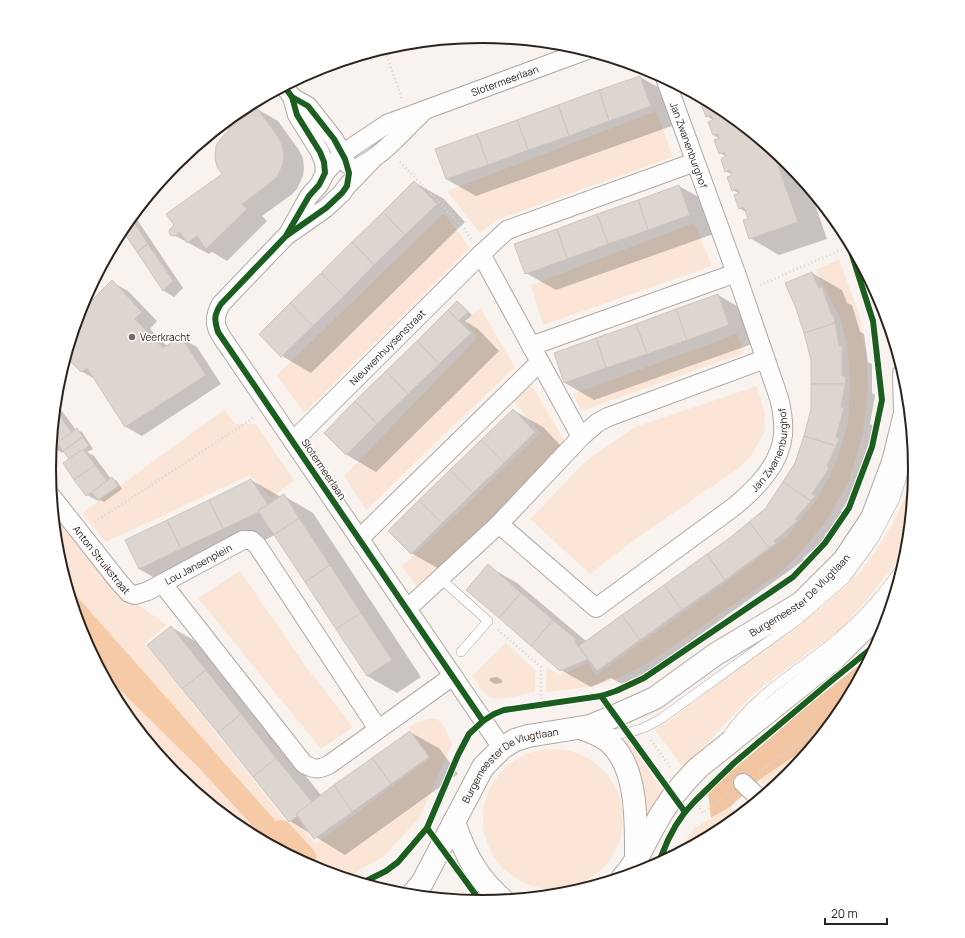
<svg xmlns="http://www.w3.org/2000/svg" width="965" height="938" font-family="Manrope,sans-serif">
<rect width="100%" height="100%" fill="#f9f3ef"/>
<g fill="#fbe5d6">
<polygon points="656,111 673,157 496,220 480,233 447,191"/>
<polygon points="444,213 470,248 304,413 277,375"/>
<polygon points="694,223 712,266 543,325 531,285"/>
<polygon points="839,259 859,314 866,354 868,387 863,434 848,484 824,524 797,556 781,572 645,665 615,679 596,686 546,692 547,667 559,675 588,663 596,675 754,562 787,536 817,499 836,463 848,423 850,384 847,345 840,318 816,270"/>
<polygon points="480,308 515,367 366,510 344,476 477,338 465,320"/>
<polygon points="737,334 744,353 581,411 573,394"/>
<polygon points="528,385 534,389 564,440 563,446 451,558 417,586 402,566 541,433 510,397"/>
<polygon points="757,386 765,414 764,433 751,456 736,470 638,537 590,574 530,519 586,461 635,427"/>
<polygon points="224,410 235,424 256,424 294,480 271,498 250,475 106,542 82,513"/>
<polygon points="915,462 915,469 908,544 900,558 860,608 841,629 754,693 684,768 655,730 664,724 821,608 861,571 878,547 892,525 908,492"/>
<path d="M 54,515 L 124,595 L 167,625 L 145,644 L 288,824 L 297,818 L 315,844 L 430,758 L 409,727 C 437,712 441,716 452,744 L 420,817 L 383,857 L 345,878 L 317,869 L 296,858 L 303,852 L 67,585 L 58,553 Z"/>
<polygon points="240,571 304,664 353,727 321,749 198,598"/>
<path d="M 506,643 L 535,670 L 535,692 C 525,694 496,703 488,696 C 482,691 477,682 472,676 Z"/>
<polygon points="103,673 201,770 267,842 242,829 176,775 122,709"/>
<polygon points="628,740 665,794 648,823 621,741"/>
<polygon points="817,741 789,775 770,790 759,780"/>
<circle cx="553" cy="819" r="70"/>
<polygon points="730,807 740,815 723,829 679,853 693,829"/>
</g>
<polygon fill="#f1c5a1" points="872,655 842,710 817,741 759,780 730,807 711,818 708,791 816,699"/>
<polygon fill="#f6caa7" points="67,585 303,852 296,858 267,842 201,770 103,673 82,634"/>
<g fill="#0003">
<polygon points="640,77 670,94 680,123 476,196 446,179"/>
<polygon points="700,97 723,109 789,163 809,187 827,239 779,255 750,238 749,219 746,212 739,208 740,194 733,190 734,176 726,171 727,157 720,153 721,139 713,135 714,121 707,116 708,102"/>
<polygon points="257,109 278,121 299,150 303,158 304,168 303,176 297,189 291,195 262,216 267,221 227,261 212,252 209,254 170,233 223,175 219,141 223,136"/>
<polygon points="414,182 444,199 465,222 311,373 282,356"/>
<polygon points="679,186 709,203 719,232 556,290 526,273"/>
<polygon points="134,215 183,288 174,297 164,291 122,229"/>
<polygon points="812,273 842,290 847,303 852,305 860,332 864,334 868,362 872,364 872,393 875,395 870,424 874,426 865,455 868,457 856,484 858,486 841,511 844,513 824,536 826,539 803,558 804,560 627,687 611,678 591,687 561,670 488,566 517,583 586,641 731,538 765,509 798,458 811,415"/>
<polygon points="112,282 128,291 157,321 150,329 167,346 181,338 197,347 221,384 142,436 126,427 95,379 81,371 67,356 79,313"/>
<polygon points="718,295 747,312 758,342 594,400 565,383"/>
<polygon points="457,302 462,305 472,315 465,321 478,329 499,351 376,472 347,455 325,433"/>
<polygon points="56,405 59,407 76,430 82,432 93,449 87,452 94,456 111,479 112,478 117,481 122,489 104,502 100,500 98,501 87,495 64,463 71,459 64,451 62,453 52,446"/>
<polygon points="513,410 543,427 564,449 441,570 411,553"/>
<polygon points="251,480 281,497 284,496 313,513 421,677 397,693 367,676 275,535 169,586 139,569"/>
<polygon points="171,627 200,644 321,795 410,732 440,749 458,774 345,855 290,821"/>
<polygon points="497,677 502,680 502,683 495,684 490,681 490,678"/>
</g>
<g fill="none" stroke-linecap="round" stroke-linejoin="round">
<polyline stroke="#f6caa7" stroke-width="22" points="281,831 305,857"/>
</g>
<g fill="#ddd5d0" stroke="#ccc5c0">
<polygon points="640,76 651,106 609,121 599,90"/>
<polygon points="599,90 609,121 569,136 558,105"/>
<polygon points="706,100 723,109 772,149 798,222 749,239 743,220 748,219 744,207 739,209 734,195 739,193 737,189 732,191 727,177 732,175 730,170 725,172 721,159 726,156 724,152 719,154 714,140 719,138 718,134 713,135 708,122 713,120 711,115 706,117 701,104 706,102"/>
<polygon points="558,105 569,136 528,150 517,120"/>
<polygon points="257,108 278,137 282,145 284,156 283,164 277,177 270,183 242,204 247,209 206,249 197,236 187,243 180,232 174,236 170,235 169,230 174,225 166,214 222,174 217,167 215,158 216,146 219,141 229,130 228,129"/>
<polygon points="517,120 528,150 488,165 477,134"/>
<polygon points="477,134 488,165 446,179 435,149"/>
<polygon points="414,181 437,204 405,235 383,212"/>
<polygon points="679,185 690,215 648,230 638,200"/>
<polygon points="638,200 648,230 608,244 597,214"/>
<polygon points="383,212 405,235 374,265 352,242"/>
<polygon points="597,214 608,244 567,259 557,229"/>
<polygon points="131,218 148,244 137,252 122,230"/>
<polygon points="557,229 567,259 525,274 514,244"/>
<polygon points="352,242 374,265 344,296 321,273"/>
<polygon points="148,244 173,281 163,291 137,252"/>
<polygon points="812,272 819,288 822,287 832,316 834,316 835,323 804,333 797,311 785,283"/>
<polygon points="321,273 344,296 313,326 290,303"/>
<polygon points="112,280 142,312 135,319 163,348 181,337 206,375 125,427 87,368 81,372 66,357 80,312"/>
<polygon points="718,294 729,325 687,340 676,309"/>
<polygon points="457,301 468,312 458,321 448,310"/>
<polygon points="290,303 313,326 281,357 259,334"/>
<polygon points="676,309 687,340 647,354 636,324"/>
<polygon points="448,310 471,333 439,364 417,341"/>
<polygon points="835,323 839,346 842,346 842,376 846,377 845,384 811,384 811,360 804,333"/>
<polygon points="636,324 647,354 606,368 596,338"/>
<polygon points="596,338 606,368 564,383 554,353"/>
<polygon points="417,341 439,364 408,394 386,371"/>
<polygon points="386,371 408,394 377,424 355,401"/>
<polygon points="811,384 845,384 841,407 844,408 836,437 839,439 836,446 804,436 811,409"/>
<polygon points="355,401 377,424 346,455 324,433"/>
<polygon points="513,409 535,432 504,463 481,440"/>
<polygon points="60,416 72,433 52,447 54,420"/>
<polygon points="77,428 83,437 63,451 57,443"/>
<polygon points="804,436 836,446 827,466 829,468 812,494 815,496 811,501 783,482 795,463"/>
<polygon points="83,437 89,446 69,459 63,451"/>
<polygon points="481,440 504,463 473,493 450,470"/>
<polygon points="83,449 95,465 74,480 63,463"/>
<polygon points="95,465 107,481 86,496 74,480"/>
<polygon points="450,470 473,493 442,523 419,500"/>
<polygon points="112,477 118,486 98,500 92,492"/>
<polygon points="251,479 268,505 259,512 223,529 209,500"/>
<polygon points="783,482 811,501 795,519 797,521 774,541 776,543 769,548 749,522 765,509"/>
<polygon points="284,494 299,518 274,535 258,511"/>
<polygon points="209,500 223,529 181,549 167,520"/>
<polygon points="419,500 442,523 411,554 388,531"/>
<polygon points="299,518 330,565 305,582 274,535"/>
<polygon points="167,520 181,549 139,569 125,540"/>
<polygon points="749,522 769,548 725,580 707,554 731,537"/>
<polygon points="707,554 725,580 682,610 664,585"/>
<polygon points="488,564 521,593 499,618 466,590"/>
<polygon points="330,565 361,613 336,629 305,582"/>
<polygon points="664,585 682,610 640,640 622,615"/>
<polygon points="521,593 553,620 531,646 499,618"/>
<polygon points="361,613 392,660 367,676 336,629"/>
<polygon points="622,615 640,640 597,671 579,646"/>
<polygon points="553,620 576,639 575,642 588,659 560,671 531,646"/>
<polygon points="171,626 206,670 182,689 147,645"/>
<polygon points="206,670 241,714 218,733 182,689"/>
<polygon points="241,714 276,758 253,777 218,733"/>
<polygon points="410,731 429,757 391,784 372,758"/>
<polygon points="276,758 312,802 296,814 298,816 289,822 253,777"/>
<polygon points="372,758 391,784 352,812 334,785"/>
<polygon points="334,785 352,812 314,839 296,814"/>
</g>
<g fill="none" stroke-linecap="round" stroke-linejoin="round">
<g stroke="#b0a9a4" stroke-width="10">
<g id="service">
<polyline points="440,578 488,621 461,652"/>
<path d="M 606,733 C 626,736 645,729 662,718 L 799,619 L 846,578 L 874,539 L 895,499 L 909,454 L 912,435"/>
<path d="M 729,733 C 756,694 798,671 834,641 C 861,619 886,591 905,562"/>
</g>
</g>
<g stroke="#b0a9a4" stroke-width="20">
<g id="minor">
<polyline points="284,86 292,97 297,115 320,152 324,162 325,173 319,185 309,196 289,232"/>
<polyline points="292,97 308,106 334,139 345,159 347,164"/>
<path d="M 372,160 L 347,186 L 342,193 L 326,208 L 286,236 L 221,304 C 209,325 220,334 232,352 L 502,748"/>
<path d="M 362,165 C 385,153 402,132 421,114"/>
<path id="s1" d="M 325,173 L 342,154 L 387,124 L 587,50"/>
<polyline points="481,254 581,437"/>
<polyline points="531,346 736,273"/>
<path id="s2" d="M 293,441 L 481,254 L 507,230 L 695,162"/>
<path id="s3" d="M 52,497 L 119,582 L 129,593 L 135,595 L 148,591 L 243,540 L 251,540 L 257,545 L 378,729"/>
<path id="s4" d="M 499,524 L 596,608 L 735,506 C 756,488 780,465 783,435 C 784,423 782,410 779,398 L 736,273 L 665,78"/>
<polyline points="359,539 540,362"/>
<path d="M 162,583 L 304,764 C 315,770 319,770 330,764 L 453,676"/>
<polyline points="407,609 499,524 581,437 597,423 608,417 765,359"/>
<polyline points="743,783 760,799"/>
</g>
</g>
<g stroke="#b0a9a4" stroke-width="24">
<g id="secondary">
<path d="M 581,728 C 591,732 601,735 609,742 C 638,767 636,823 636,857"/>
<path d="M 454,822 C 465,854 477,878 503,900"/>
<path d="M 623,877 C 636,864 643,846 652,830 C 665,805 679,786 699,767 L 834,659 L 885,608 L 895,593"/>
<path id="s5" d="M 412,895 L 422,883 L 483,767 L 502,748 L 515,740 L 528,736 L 590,726 L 615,716 L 655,698 L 716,654 L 801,603 L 844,560 L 872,518 L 893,462 L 905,413 L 904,374"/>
</g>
</g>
<g stroke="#d9d6d5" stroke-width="2.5" stroke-dasharray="1 3" stroke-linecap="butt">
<polyline points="384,48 402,99"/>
<polyline points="400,162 462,226 471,239"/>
<polyline points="760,285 850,246"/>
<polyline points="95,522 253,418"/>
<polyline points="498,630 541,667 541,704"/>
<polyline points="651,740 670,767"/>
<polyline points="759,772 836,718"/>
<polyline points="695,802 703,813 729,794"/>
</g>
<use href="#service" stroke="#fefdfd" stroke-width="9"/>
<use href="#minor" stroke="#fefdfd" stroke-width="18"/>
<use href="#secondary" stroke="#fefdfd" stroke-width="22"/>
<g stroke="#fff" stroke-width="8">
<g id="cycleway">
<polyline points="284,86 292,97 297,115 320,152 324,162 325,173 319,185 309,196 287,234"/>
<path d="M 292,97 L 308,106 L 334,139 L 345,159 L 349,173 L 347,186 L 342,193 L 326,208 L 286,236 L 221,304 C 214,315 214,319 218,332 L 483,721"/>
<polyline points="601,696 685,812"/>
<polyline points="427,828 481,902"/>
<polyline points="658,864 668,840 676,825 685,812 695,801 734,763 830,682 878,643"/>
<polyline points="362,883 386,871 398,862 427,828 458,755 469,734 483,721 494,714 504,710 601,696 616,691 644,678 793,577 825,543 849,508 872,447 882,400 873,321 846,236"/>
</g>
</g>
<use href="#cycleway" stroke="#1b5e20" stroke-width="6"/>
</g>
<circle fill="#746c66" stroke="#fff" stroke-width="1.5" cx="132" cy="337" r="4"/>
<g text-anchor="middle" stroke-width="3" stroke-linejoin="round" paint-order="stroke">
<g font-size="10" fill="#2c231c" stroke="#fff">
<text dy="4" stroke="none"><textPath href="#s1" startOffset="205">Slotermeerlaan</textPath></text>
<text transform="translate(689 145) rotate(70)" y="4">Jan Zwanenburghof</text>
<text dy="4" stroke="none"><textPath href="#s2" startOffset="133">Nieuwenhuysenstraat</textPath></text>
<text dy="4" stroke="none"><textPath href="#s4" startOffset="370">Jan Zwanenburghof</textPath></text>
<text transform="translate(324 469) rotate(56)" y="4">Slotermeerlaan</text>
<text dy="4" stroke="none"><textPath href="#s3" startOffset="80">Anton Struikstraat</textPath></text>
<text dy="4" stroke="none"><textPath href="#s3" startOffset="200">Lou Jansenplein</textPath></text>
<text dy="4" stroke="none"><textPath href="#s5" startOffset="514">Burgemeester De Vlugtlaan</textPath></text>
<text dy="4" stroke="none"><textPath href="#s5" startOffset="170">Burgemeester De Vlugtlaan</textPath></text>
</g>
<g font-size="10" fill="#2c231c" stroke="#fff" text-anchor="start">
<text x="140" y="341">Veerkracht</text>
</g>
</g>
<path d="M0 0H965V938H0ZM56 469a426 426 0 1 1 852 0a426 426 0 1 1-852 0Z" fill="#fff" fill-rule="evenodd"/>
<path fill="none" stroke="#2c231c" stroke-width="2" d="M56 469a426 426 0 1 1 852 0a426 426 0 1 1-852 0Z"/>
<path d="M825 918v6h62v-6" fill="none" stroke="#2c231c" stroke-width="2"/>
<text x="831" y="918" font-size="12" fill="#2c231c" stroke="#ffffff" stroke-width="3" paint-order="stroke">20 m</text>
</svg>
